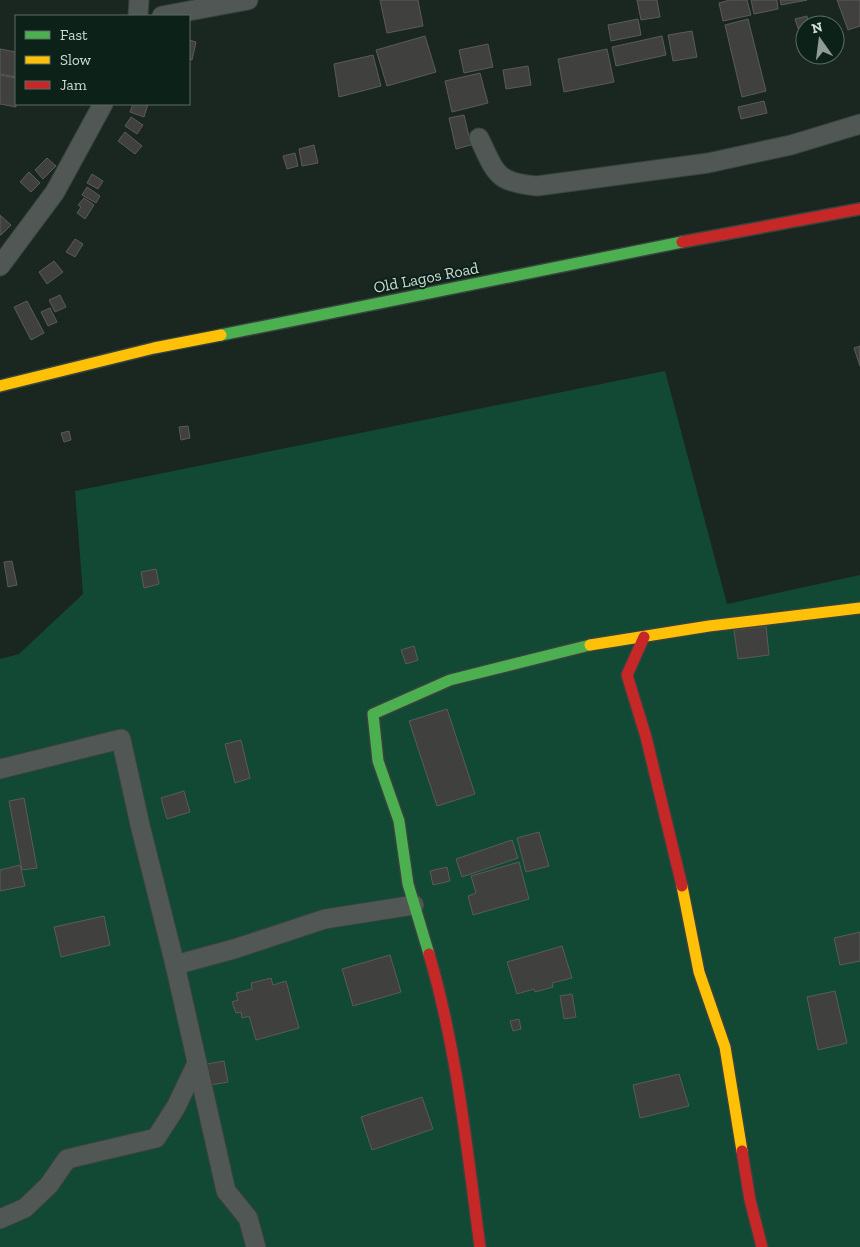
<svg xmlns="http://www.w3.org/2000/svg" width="860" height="1247" font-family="'Zilla Slab',serif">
<rect width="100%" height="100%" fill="#1a2721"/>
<polygon fill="#114934" points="665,371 727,604 860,575 860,1247 0,1247 0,659 19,654 83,594 75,491"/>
<g fill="#40413f" stroke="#5b5b59">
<polygon points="380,0 418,0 423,26 387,33"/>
<polygon points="637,0 657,0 660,17 641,20"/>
<polygon points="730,0 747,0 751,15 723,21 719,3"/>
<polygon points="751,0 777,0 778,9 754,14"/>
<polygon points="780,0 807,0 781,5"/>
<polygon points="837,0 860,0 860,26 848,30"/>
<polygon points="807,16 809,25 805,25 805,30 799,31 795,19"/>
<polygon points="638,19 641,35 611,41 608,25"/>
<polygon points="748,19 766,91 742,97 725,25"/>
<polygon points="692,31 697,57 673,61 668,35"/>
<polygon points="425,36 436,72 387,86 376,50"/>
<polygon points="662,36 666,55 616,66 612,47"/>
<polygon points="189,40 196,42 192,60 189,59"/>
<polygon points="488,44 493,67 464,73 459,50"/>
<polygon points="0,49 16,52 16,77 0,74"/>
<polygon points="607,49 614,82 564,92 558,59"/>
<polygon points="373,55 381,86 339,97 334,64"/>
<polygon points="528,66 531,85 506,89 503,70"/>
<polygon points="480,73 488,103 452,112 445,81"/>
<polygon points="0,75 16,78 16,107 0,104"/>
<polygon points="764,101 767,113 741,119 738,107"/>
<polygon points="133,104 148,104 144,117 130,112"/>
<polygon points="464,115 471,145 456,149 449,118"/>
<polygon points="131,117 143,125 137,134 125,126"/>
<polygon points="125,132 142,146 135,154 118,141"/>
<polygon points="314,145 318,163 302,166 299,149"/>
<polygon points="295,153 298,166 287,169 283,156"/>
<polygon points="47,158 56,166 43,179 35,170"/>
<polygon points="29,172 40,183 31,192 20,182"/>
<polygon points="92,174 103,181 98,189 87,183"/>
<polygon points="87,187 100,196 96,203 82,195"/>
<polygon points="84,198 94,205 85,219 77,213 81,207 78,205"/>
<polygon points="0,215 11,225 1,235 0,235"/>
<polygon points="75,239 83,244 75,257 66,252"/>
<polygon points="54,261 63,272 47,284 39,272"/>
<polygon points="60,295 66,307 55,312 49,300"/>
<polygon points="27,301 44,333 31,340 14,307"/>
<polygon points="50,308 57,322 48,326 41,312"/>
<polygon points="860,346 860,366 854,348"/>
<polygon points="188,426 190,438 181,440 179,427"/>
<polygon points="69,431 71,440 64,442 61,433"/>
<polygon points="12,561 17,585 8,587 4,562"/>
<polygon points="156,569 159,584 144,588 141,572"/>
<polygon points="766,626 769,655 738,659 734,630"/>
<polygon points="414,646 418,660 406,664 401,650"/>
<polygon points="447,709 475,794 437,806 409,721"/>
<polygon points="241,740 250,778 235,783 225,744"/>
<polygon points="184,791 190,812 167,819 161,798"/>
<polygon points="24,798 37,868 22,870 9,801"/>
<polygon points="539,832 549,866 526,872 517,838"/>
<polygon points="512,840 518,858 462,877 456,859"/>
<polygon points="519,862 529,899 473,915 468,896 476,893 471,876"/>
<polygon points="20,865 25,886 0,891 0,870"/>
<polygon points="447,867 450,881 433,885 430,871"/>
<polygon points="104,916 110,945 61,957 54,927"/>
<polygon points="860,932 860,961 840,965 834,938"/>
<polygon points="562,946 572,978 552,983 553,987 535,992 534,989 517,994 507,962"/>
<polygon points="390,955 401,992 353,1006 342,969"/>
<polygon points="271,978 273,985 286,981 299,1028 256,1040 249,1016 242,1018 241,1012 236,1013 232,1002 238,1000 236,993 252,989 251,983"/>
<polygon points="835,991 847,1043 818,1050 807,997"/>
<polygon points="572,994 576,1017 564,1019 560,996"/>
<polygon points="519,1019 521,1029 513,1031 510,1021"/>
<polygon points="224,1061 228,1082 211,1085 207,1064"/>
<polygon points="679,1074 689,1106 640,1118 633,1085"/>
<polygon points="422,1097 433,1129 372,1150 361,1117"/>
</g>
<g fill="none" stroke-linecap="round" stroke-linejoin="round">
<g stroke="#38433e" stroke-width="21">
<g id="street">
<polyline points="138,16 139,0"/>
<polyline points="162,16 248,0"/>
<path d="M 479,138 C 496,173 495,182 537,186 L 708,163 L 791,145 L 860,124"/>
<polyline points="0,266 55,192 103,104"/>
<polyline points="0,769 121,739 140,825 175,965"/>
<polyline points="0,1219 25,1208 49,1185 67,1159 156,1138 176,1107 197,1063"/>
<polyline points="256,1247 248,1218 226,1191 175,965 234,949 325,919 414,905"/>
</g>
</g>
<g stroke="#38433e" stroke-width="14">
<g id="fast">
<polyline points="221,335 682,242"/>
<polyline points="429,954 408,884 399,821 378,761 373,714 450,680 590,645"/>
</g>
</g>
<g stroke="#38433e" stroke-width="14">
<g id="slow">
<polyline points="0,386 154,348 221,335"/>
<polyline points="590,645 709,626 860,608"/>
<polyline points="682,886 699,972 725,1047 742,1151"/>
</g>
</g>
<g stroke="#38433e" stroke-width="14">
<g id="jam">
<polyline points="682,242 860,209"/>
<polyline points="644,637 627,675 646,737 682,886"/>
<path d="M 429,954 C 457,1049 467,1149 480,1247"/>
<polyline points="742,1151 750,1200 762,1247"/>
</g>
</g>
<use href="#street" stroke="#515754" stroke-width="19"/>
<use href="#fast" stroke="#4caf50" stroke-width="11"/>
<use href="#slow" stroke="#ffc107" stroke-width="11"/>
<use href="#jam" stroke="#c62828" stroke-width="11"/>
</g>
<g text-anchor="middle" stroke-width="4" stroke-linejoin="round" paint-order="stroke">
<g font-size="16" fill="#cfddd6" stroke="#0c2218">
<text transform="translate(426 277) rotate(-11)" y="6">Old Lagos Road</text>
</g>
</g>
<rect x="15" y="15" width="175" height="90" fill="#0c2218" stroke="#5a6d64"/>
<rect x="25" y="31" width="25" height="8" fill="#4caf50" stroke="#5a6d64"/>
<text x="60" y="40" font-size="15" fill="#cfddd6">Fast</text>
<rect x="25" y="56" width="25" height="8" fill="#ffc107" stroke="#5a6d64"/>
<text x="60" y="65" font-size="15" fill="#cfddd6">Slow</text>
<rect x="25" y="81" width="25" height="8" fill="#c62828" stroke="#5a6d64"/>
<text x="60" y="90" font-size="15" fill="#cfddd6">Jam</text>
<g transform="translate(820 40) rotate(346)"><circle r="24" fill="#0c2218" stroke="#5a6d64"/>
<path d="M0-4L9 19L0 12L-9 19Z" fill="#909d97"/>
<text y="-8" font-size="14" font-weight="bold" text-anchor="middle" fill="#cfddd6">N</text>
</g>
</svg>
